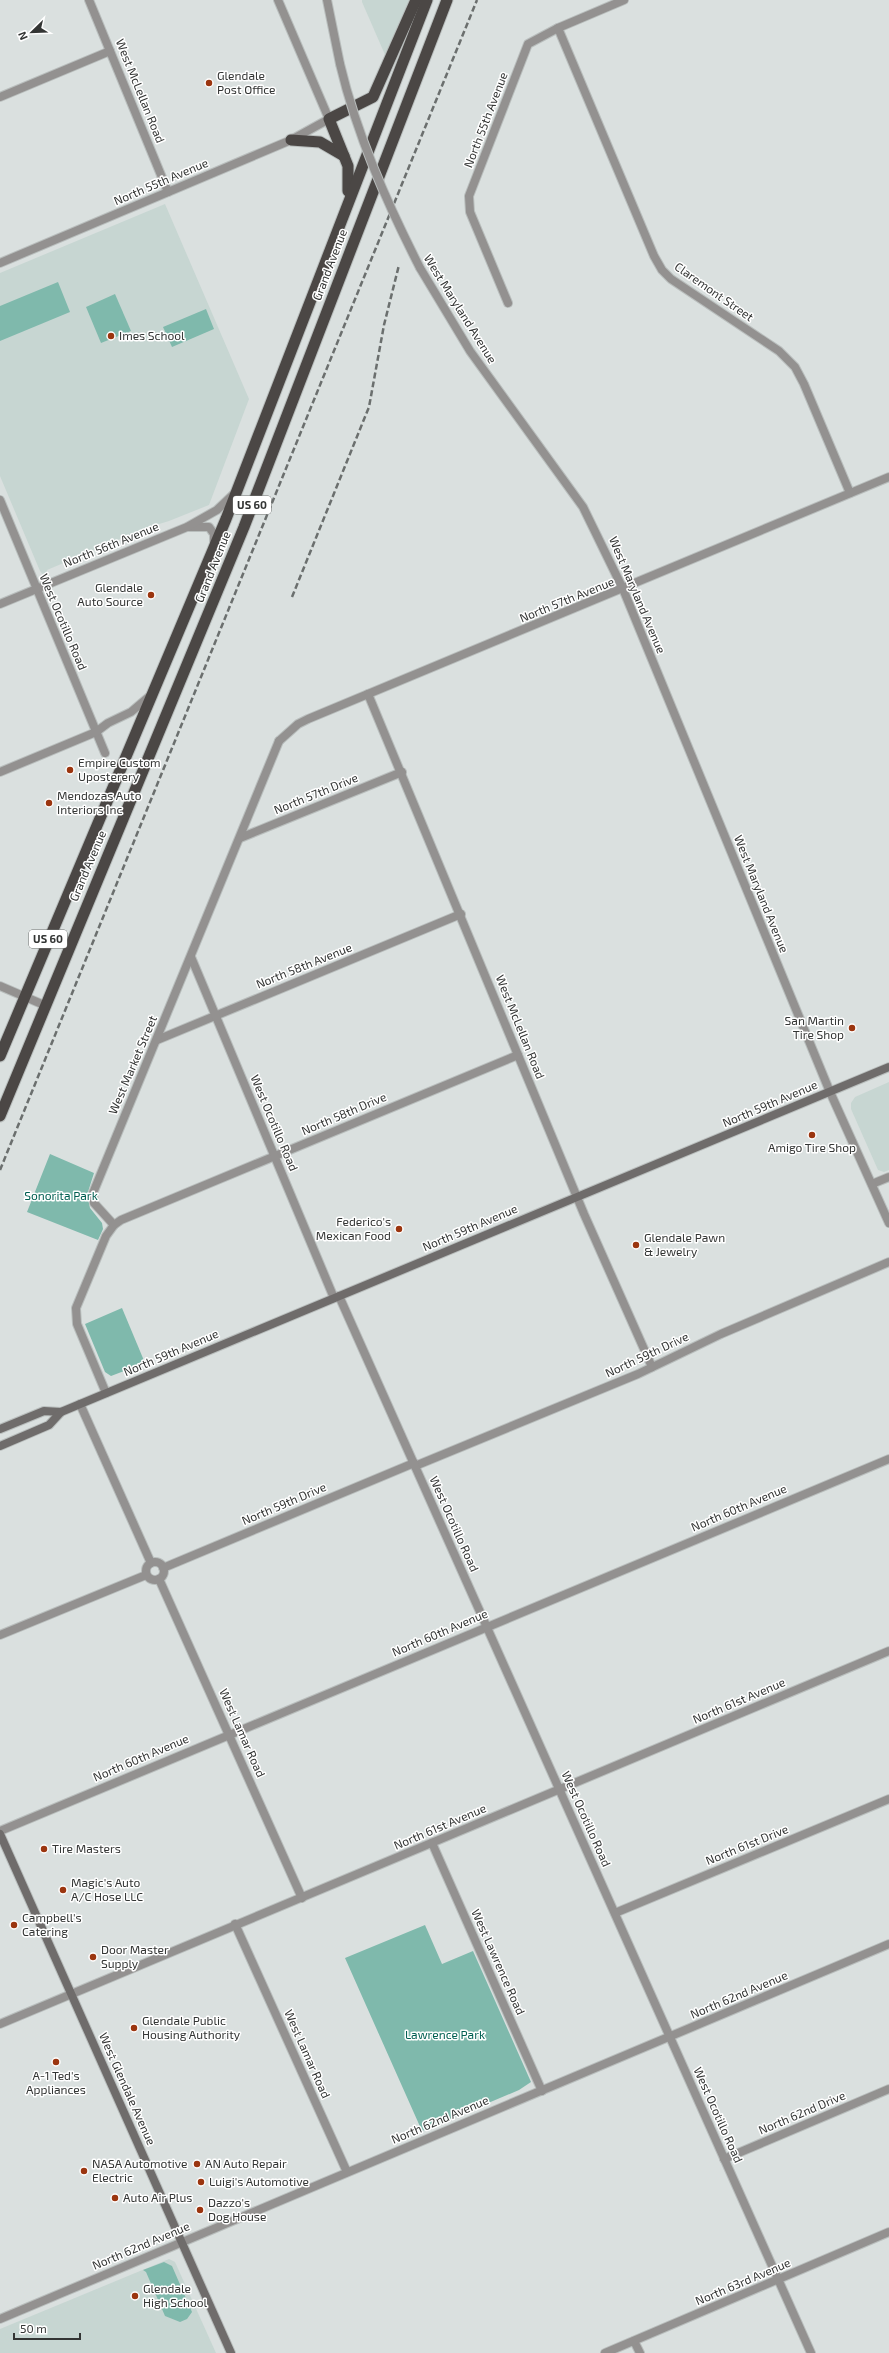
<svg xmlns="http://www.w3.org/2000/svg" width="889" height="2353" font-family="'Exo 2',sans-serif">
<rect width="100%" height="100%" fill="#dae0df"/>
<g fill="#c7d6d2">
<polygon points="362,0 413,0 386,57 362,2"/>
<polygon points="165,204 249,399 209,505 169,521 146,528 47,570 49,576 45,577 40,571 0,476 0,273"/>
<polygon points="889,1082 889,1170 884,1172 878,1170 851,1109 851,1103 855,1097"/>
<polygon points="169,2259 175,2262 216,2353 0,2353 0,2329"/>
</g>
<g fill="#7fb9ac">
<polygon points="58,282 70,312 0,341 0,306"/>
<polygon points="115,294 131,331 101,343 86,307"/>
<polygon points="206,309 214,329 172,347 163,327"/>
<polygon points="50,1154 94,1173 87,1195 90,1208 102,1223 103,1229 98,1240 27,1212"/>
<polygon points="122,1308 145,1363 111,1376 105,1372 85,1324"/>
<polygon points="425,1925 442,1964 473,1951 531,2082 519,2090 422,2131 345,1958"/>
<polygon points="164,2262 172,2266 192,2312 187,2319 180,2322 165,2316 146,2272 143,2270"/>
</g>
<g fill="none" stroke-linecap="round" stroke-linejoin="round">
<g stroke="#b9bebd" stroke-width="10">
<g id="minor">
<polyline points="89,0 168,192"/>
<polyline points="0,97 110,51"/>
<polyline points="508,303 470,212 469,196 528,44 558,28"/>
<polyline points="0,500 105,753"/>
<polyline points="188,527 209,527 214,534 214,544"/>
<polyline points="0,604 187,527 217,510 235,493"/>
<polyline points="368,694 584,1214 652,1367"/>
<polyline points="0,772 96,732 108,723 131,712 151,695"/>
<polyline points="240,838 402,772"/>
<polyline points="0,986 44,1005"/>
<polyline points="157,1040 461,914"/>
<polyline points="872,1184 889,1177"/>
<polyline points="114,1225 94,1203 93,1193 279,741"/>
<polyline points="106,1393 77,1324 76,1308 106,1236 114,1225 121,1220 518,1055"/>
<polyline points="80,1404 151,1563"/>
<polyline points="415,1466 638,1374 721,1334 889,1262"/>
<circle cx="155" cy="1571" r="9"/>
<polyline points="163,1568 414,1463"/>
<polyline points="159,1579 302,1898"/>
<polyline points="0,1635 146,1575"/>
<polyline points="0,1831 889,1459"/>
<polyline points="432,1843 542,2091"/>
<polyline points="615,1913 889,1799"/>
<polyline points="235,1924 347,2172"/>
<polyline points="0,2024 889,1651"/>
<polyline points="724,2159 889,2089"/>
<polyline points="0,2319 889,1944"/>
<polyline points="634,2341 640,2353"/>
</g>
</g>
<g stroke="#b9bebd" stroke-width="10">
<g id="tertiary">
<polyline points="327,0 340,64"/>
<polyline points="624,0 558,28 654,256 662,270 671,279 779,351 795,367 804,384 850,493"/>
<polyline points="0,263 291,140 329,119 278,0"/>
<polyline points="420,268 470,351 583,507 623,589 830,1092 889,1223"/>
<polyline points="279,741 298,724 308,719 889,477"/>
<polyline points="191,957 334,1298"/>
<polyline points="339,1296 811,2353"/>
<polyline points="605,2353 889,2232"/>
</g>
</g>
<g stroke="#b9bebd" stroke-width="10">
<g id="secondary">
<polyline points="0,1429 44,1411 61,1412 889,1067"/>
<polyline points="0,1446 49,1425 61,1412"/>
<polyline points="0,1834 231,2353"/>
</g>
</g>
<g stroke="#b9bebd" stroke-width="13">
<g id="trunk">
<polyline points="291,140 320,142 344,156"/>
<polyline points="348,191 348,166 329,119 373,97 416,0"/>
<polyline points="0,1056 226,519 427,0"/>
<polyline points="0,1116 244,527 447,0"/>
</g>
</g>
<use href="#minor" stroke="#939190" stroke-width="8"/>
<use href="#tertiary" stroke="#939190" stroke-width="8"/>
<use href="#secondary" stroke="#6f6c6b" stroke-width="8"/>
<use href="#trunk" stroke="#4b4745" stroke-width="11"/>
<g stroke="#6b6f6e" stroke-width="2.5" stroke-dasharray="6 3" stroke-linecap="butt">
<polyline points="292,597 369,407 384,325 399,265"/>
<polyline points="0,1170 477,0"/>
</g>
<g stroke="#b9bebd" stroke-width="10" stroke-linecap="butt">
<path id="tertiary-bridge" d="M 340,64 C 357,136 387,203 420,268"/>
</g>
<use href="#tertiary-bridge" stroke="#939190" stroke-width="8"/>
</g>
<g fill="#9b350f" stroke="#fff" stroke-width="1.5">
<circle cx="209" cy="83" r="4"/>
<circle cx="111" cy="336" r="4"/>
<circle cx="151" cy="595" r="4"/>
<circle cx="70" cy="770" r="4"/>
<circle cx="49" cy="803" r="4"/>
<circle cx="852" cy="1028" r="4"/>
<circle cx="812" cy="1135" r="4"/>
<circle cx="399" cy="1229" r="4"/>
<circle cx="636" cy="1245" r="4"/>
<circle cx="44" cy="1849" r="4"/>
<circle cx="63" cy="1890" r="4"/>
<circle cx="14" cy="1925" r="4"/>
<circle cx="93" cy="1957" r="4"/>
<circle cx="134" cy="2028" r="4"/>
<circle cx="56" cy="2062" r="4"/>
<circle cx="197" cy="2164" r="4"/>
<circle cx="84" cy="2171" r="4"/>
<circle cx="201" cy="2182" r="4"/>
<circle cx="115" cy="2198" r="4"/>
<circle cx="200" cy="2210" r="4"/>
<circle cx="135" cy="2296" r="4"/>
</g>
<g text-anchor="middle" stroke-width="3" stroke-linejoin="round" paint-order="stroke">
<g fill="#fff" stroke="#707271" stroke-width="1">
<rect x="233" y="496" width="38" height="18" rx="3"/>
<rect x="29" y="930" width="38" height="18" rx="3"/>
</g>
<g font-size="11" font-weight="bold" fill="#333534">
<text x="252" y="509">US 60</text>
<text x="48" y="943">US 60</text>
</g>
<g font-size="12" fill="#333534" stroke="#fff" text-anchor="start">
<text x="217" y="80">Glendale<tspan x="217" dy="14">Post Office</tspan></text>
<text x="119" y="340">Imes School</text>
<text x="143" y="592" text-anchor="end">Glendale<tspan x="143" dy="14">Auto Source</tspan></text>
<text x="78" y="767">Empire Custom<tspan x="78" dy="14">Uposterery</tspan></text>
<text x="57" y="800">Mendozas Auto<tspan x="57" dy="14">Interiors Inc</tspan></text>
<text x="844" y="1025" text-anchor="end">San Martin<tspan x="844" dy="14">Tire Shop</tspan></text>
<text x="812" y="1152" text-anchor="middle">Amigo Tire Shop</text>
<text x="391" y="1226" text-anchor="end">Federico's<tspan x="391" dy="14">Mexican Food</tspan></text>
<text x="644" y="1242">Glendale Pawn<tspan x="644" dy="14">&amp; Jewelry</tspan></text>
<text x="52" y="1853">Tire Masters</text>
<text x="71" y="1887">Magic's Auto<tspan x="71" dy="14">A/C Hose LLC</tspan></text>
<text x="22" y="1922">Campbell's<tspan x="22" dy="14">Catering</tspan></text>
<text x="101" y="1954">Door Master<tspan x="101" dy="14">Supply</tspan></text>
<text x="142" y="2025">Glendale Public<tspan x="142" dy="14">Housing Authority</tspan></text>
<text x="56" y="2080" text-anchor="middle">A-1 Ted's<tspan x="56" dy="14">Appliances</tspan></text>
<text x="92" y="2168">NASA Automotive<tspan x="92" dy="14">Electric</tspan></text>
<text x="205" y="2168">AN Auto Repair</text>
<text x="209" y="2186">Luigi's Automotive</text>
<text x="123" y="2202">Auto Air Plus</text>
<text x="208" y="2207">Dazzo's<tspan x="208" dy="14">Dog House</tspan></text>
<text x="143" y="2293">Glendale<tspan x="143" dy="14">High School</tspan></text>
</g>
<g font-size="12" fill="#333534" stroke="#fff">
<text transform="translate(140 91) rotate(68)" y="4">West McLellan Road</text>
<text transform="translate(486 120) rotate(-69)" y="4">North 55th Avenue</text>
<text transform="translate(161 182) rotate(-23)" y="4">North 55th Avenue</text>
<text transform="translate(330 265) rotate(-69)" y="4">Grand Avenue</text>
<text transform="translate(714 292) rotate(35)" y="4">Claremont Street</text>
<text transform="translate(460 309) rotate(58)" y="4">West Maryland Avenue</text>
<text transform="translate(111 545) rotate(-22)" y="4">North 56th Avenue</text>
<text transform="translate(213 567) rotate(-68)" y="4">Grand Avenue</text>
<text transform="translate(637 595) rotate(67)" y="4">West Maryland Avenue</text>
<text transform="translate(567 600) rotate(-22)" y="4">North 57th Avenue</text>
<text transform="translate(63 622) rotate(67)" y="4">West Ocotillo Road</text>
<text transform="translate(316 794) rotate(-22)" y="4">North 57th Drive</text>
<text transform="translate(88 866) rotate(-67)" y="4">Grand Avenue</text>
<text transform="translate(761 894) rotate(68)" y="4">West Maryland Avenue</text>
<text transform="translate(304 966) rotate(-22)" y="4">North 58th Avenue</text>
<text transform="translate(520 1027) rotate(68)" y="4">West McLellan Road</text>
<text transform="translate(133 1065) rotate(-67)" y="4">West Market Street</text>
<text transform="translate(770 1104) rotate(-23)" y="4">North 59th Avenue</text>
<text transform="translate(344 1114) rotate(-23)" y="4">North 58th Drive</text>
<text transform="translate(274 1123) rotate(67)" y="4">West Ocotillo Road</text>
<text transform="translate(470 1228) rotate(-23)" y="4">North 59th Avenue</text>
<text transform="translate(171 1353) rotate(-23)" y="4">North 59th Avenue</text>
<text transform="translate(647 1355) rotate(-25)" y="4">North 59th Drive</text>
<text transform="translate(284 1504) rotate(-23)" y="4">North 59th Drive</text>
<text transform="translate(739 1508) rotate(-23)" y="4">North 60th Avenue</text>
<text transform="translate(454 1524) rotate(66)" y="4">West Ocotillo Road</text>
<text transform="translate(440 1633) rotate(-23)" y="4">North 60th Avenue</text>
<text transform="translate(739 1701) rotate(-23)" y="4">North 61st Avenue</text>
<text transform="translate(242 1733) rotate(66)" y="4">West Lamar Road</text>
<text transform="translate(141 1758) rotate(-23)" y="4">North 60th Avenue</text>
<text transform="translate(586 1819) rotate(66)" y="4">West Ocotillo Road</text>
<text transform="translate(440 1827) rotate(-23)" y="4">North 61st Avenue</text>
<text transform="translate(747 1845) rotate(-22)" y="4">North 61st Drive</text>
<text transform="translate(498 1962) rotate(66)" y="4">West Lawrence Road</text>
<text transform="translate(739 1995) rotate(-23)" y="4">North 62nd Avenue</text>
<text transform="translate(307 2054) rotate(66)" y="4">West Lamar Road</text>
<text transform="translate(127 2089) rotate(66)" y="4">West Glendale Avenue</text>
<text transform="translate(802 2113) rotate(-23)" y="4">North 62nd Drive</text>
<text transform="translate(718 2115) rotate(66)" y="4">West Ocotillo Road</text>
<text transform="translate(440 2120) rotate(-23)" y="4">North 62nd Avenue</text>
<text transform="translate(141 2246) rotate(-23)" y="4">North 62nd Avenue</text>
<text transform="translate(743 2282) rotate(-23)" y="4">North 63rd Avenue</text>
</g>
<g font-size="12" fill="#005f51" stroke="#fff">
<text x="61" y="1200">Sonorita Park</text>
<text x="445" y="2039">Lawrence Park</text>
</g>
</g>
<g transform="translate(32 32) rotate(247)" stroke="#ffffff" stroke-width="3" paint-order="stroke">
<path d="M0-3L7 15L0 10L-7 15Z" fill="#333534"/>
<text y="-6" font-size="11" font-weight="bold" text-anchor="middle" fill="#333534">N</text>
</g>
<path d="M14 2333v6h66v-6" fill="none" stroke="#333534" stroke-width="2"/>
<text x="20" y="2333" font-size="12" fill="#333534" stroke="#ffffff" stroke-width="3" paint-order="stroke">50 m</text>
</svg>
